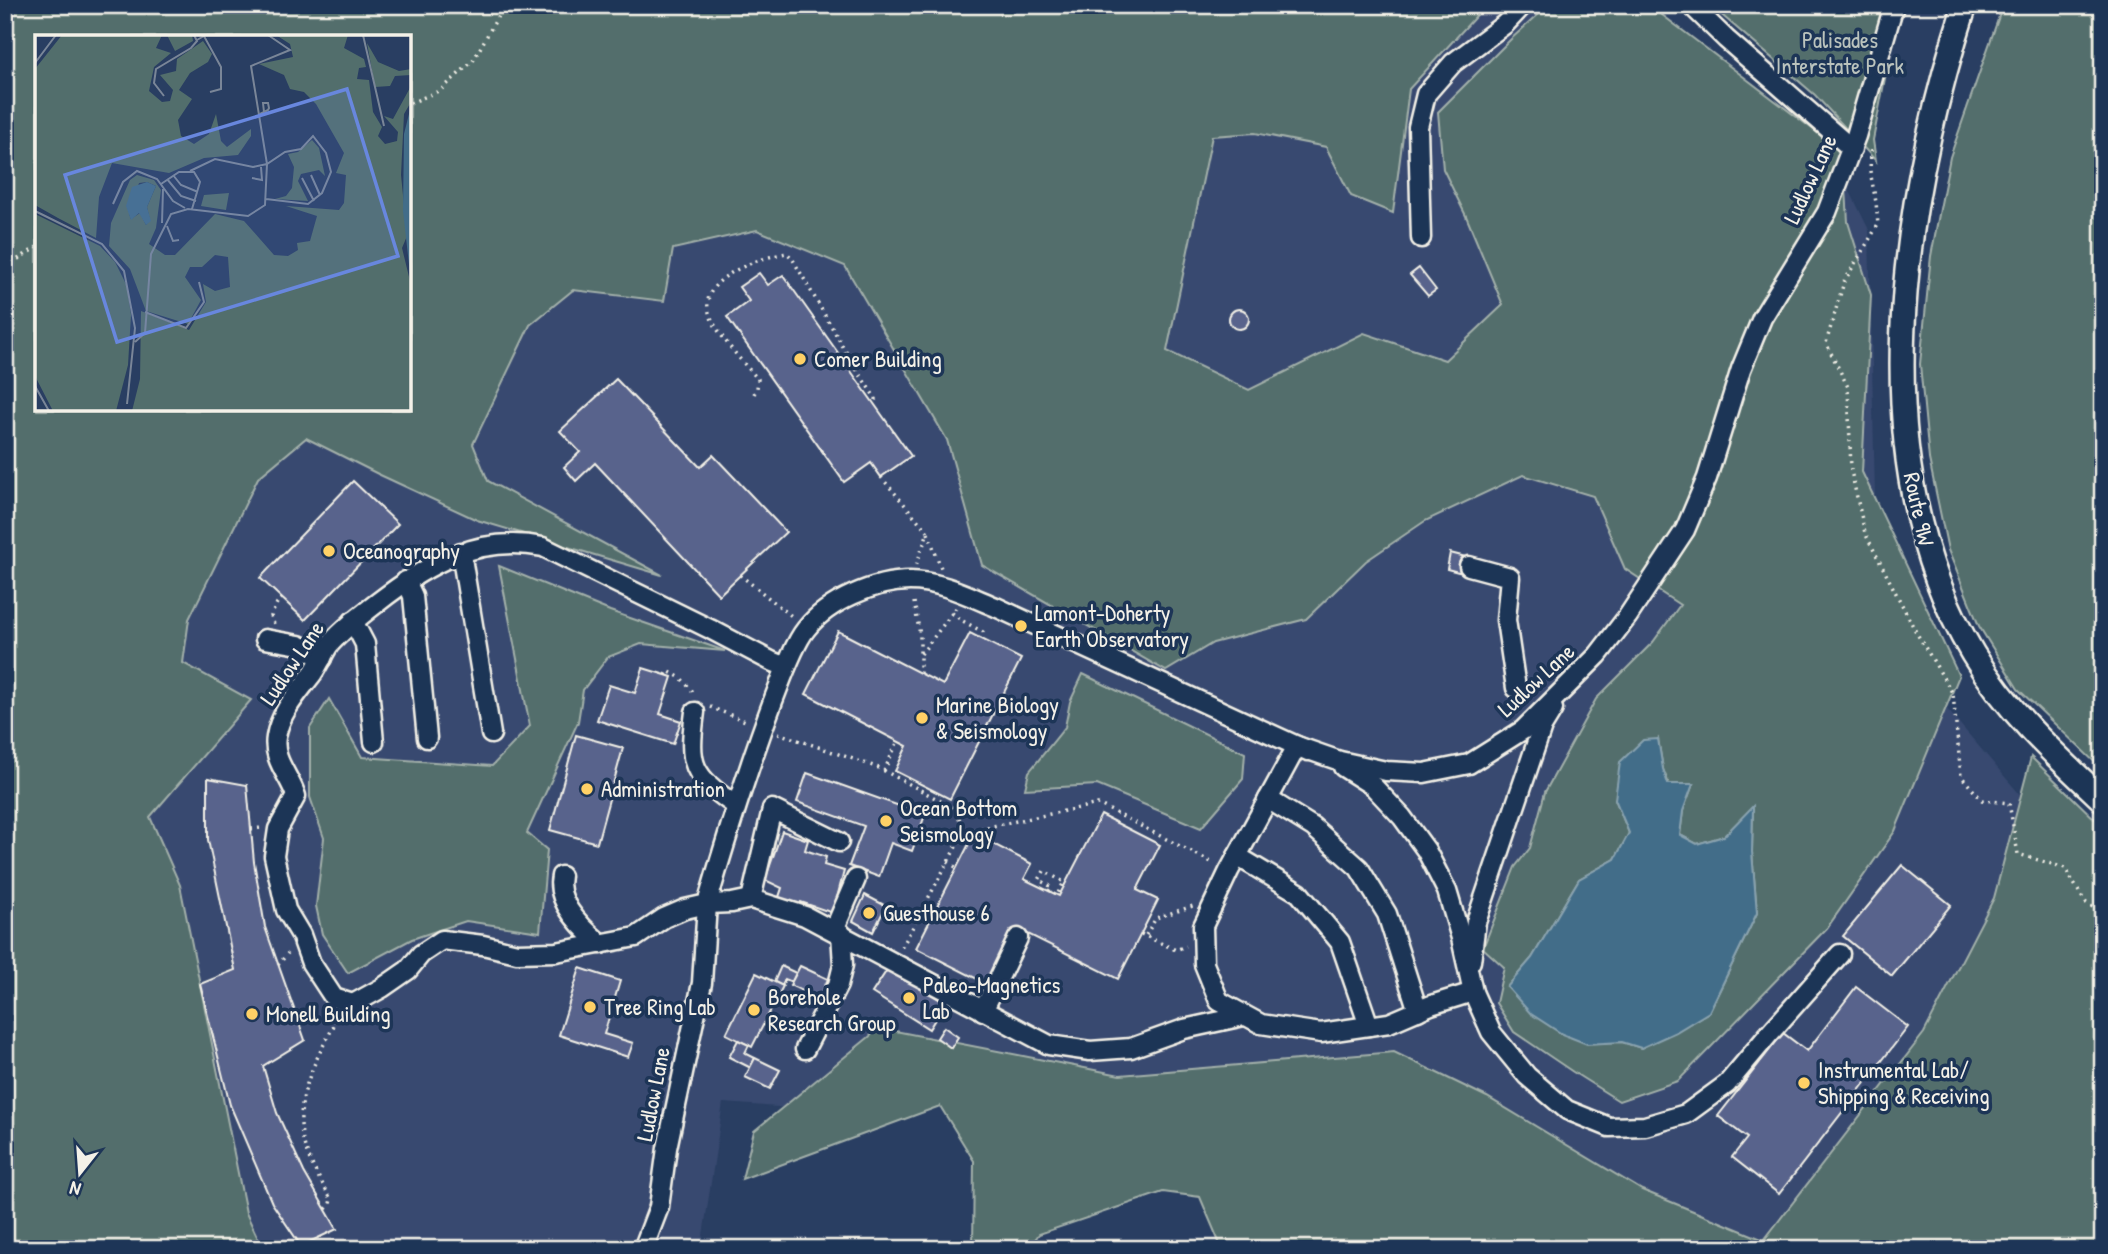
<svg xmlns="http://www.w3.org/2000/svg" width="2108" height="1254" font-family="'Patrick Hand',sans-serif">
<rect width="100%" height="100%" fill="#293e62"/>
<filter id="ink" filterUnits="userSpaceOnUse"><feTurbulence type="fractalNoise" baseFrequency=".0143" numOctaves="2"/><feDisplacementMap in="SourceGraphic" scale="14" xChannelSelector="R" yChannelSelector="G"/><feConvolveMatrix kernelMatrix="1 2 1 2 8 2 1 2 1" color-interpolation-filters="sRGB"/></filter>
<g filter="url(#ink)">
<polygon fill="#37496f" points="1469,5 1560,5 1825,140 1869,230 1875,496 1906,661 2047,826 2103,924 1841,1249 1669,1249 1154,1104 861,1043 805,1109 723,1103 701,1249 164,1249 86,849 259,410 410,410 410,93"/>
<g fill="#526e6c" stroke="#a3b0aa" stroke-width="2" fill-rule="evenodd">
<path d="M 5,5 L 1486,5 L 1409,89 L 1393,213 L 1351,196 L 1326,147 L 1255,133 L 1212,136 L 1167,351 L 1249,390 L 1364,333 L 1445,360 L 1503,305 L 1466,216 L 1443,169 L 1438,112 L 1511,39 L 1549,5 L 1649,5 L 1844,153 L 1848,222 L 1871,295 L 1862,472 L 1959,676 L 1895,831 L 1827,928 L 1678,1081 L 1619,1101 L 1573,1072 L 1514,1032 L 1496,1003 L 1504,967 L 1483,948 L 1515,867 L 1530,848 L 1545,792 L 1596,699 L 1653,642 L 1680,605 L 1625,569 L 1593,496 L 1523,475 L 1425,521 L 1366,561 L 1306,619 L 1213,643 L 1166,671 L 982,565 L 947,440 L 845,266 L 757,230 L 673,249 L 664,301 L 573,290 L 530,325 L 473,444 L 488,481 L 662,575 L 477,520 L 378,474 L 306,438 L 258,478 L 189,619 L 183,663 L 251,700 L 150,817 L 180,885 L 246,1213 L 263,1249 L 5,1249 ZM 37,37 L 410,37 L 410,410 L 37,410 ZM 1658,739 L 1663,769 L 1669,784 L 1693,784 L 1683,811 L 1680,835 L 1697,844 L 1724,836 L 1753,807 L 1752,852 L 1757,913 L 1709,1012 L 1641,1048 L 1622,1042 L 1587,1043 L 1507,987 L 1532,958 L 1579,879 L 1615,859 L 1629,833 L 1615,799 Z"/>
<polygon points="1710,5 1906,5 1892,42 1873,140 1876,161 1815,95"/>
<polygon points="2003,5 2103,5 2103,770 2018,689 1979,626 1948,550 1929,459 1920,364 1931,256 1950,157"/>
<polygon points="499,566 610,611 725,651 641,644 608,657 583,690 578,722 527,833 547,850 540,932 466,921 412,939 348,973 322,934 316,906 324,838 310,797 310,728 329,699 362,757 492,766 530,726"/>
<polygon points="1083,674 1245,753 1243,779 1201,828 1097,785 1025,789 1029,772 1065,727 1070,702"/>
<polygon points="2031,757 2103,827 2103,1249 1222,1249 1200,1197 1163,1192 1039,1234 1028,1249 973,1249 974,1161 940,1106 742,1179 754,1131 880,1028 1120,1075 1394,1052 1487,1097 1642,1190 1764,1240 1924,1033 1994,898"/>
</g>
<polygon fill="#426d89" stroke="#89a2af" stroke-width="2" points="1658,739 1663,769 1668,784 1693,784 1683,811 1680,835 1697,844 1724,836 1753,806 1752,852 1757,913 1709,1012 1676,1032 1641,1048 1622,1042 1587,1044 1562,1034 1531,1014 1507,987 1532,958 1579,879 1615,859 1629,833 1615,799 1620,762 1643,740"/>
<g fill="#58648c" stroke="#f4f1e8" stroke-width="2">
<polygon points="1419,268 1436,290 1428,296 1410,275"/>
<polygon points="759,273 768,285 783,275 911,456 881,477 871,463 844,482 727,317 749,301 739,287"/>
<circle cx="1239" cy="319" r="10"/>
<polygon points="616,379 700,467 713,455 786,532 719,595 595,463 576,481 564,467 580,452 560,431"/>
<polygon points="353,481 398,524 305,620 260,578"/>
<polygon points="1450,553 1470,558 1466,574 1447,569"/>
<polygon points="838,631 943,685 970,633 1021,659 950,799 895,771 907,746 806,694"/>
<polygon points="643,668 672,677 660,714 681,721 673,744 597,720 609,685 635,693"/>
<polygon points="576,735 623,748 597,843 550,830"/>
<polygon points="807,773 925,815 912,851 891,843 879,877 849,866 864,826 797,802"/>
<polygon points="208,778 247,785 254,862 265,927 305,1040 263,1066 277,1113 304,1172 337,1229 301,1246 272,1203 230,1105 200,984 235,970 208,840"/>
<polygon points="1101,815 1160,845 1137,890 1158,900 1118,979 1018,929 989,985 916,948 974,834 1032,864 1024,879 1059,896"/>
<polygon points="782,831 808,840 805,850 826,857 824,865 844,871 833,913 801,902 800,908 778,900 782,888 765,880"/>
<polygon points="1902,865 1951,905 1892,976 1843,936"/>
<polygon points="865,895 886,906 873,932 853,921"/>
<polygon points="781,966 796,973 792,982 785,979 782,986 774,982"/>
<polygon points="800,966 828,979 819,999 790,985"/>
<polygon points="889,967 945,1003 929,1029 872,993"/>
<polygon points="580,968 620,981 604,1034 633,1043 628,1057 559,1035"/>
<polygon points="756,973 783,986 752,1047 726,1034"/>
<polygon points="1856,987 1908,1027 1779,1194 1732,1157 1747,1138 1718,1116 1783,1033 1807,1051"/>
<polygon points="944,1027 958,1037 951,1048 937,1038"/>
<polygon points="738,1040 749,1045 745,1053 755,1058 751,1068 729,1057"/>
<polygon points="755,1058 780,1070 770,1089 745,1077"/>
</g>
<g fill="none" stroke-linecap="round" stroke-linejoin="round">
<g stroke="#f4f1e8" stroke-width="23">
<g id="minor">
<polyline points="1691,5 1726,39 1852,149"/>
<polyline points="1421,238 1418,127 1426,94 1453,63 1505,24 1523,5"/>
<polyline points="461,552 491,734"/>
<polyline points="1469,566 1510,577 1506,620 1516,688"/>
<polyline points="406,581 413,596 427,738"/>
<polyline points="353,621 365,644 374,742"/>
<polyline points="265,639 299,645 322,658"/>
<path d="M 695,712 C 688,766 691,774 736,806"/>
<polyline points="1308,751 1297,746 1229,871 1203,926 1204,964 1219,1001 1261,1024 1321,1033 1389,1023 1431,1005 1473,992"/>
<polyline points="1343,767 1373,786 1402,817 1426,850 1447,891 1461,938 1473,992 1491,1032 1527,1076 1567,1110 1609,1127 1645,1126 1686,1114 1727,1084 1769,1034 1840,954"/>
<polyline points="1268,799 1313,827 1359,868 1387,914 1418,1011"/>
<polyline points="1237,856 1299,893 1340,942 1369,1026"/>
<path d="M 561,876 C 555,902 583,929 601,944"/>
<polyline points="751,899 772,809 839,842"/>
<polyline points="834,930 856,879"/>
<polyline points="1471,961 1476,922 1542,727 1553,709"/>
<polyline points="983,1011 1018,938"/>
<path d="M 1244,1016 L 1184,1029 L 1131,1048 L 1090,1051 L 1049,1045 L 805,916 L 751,899 L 732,903 L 707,904 C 727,835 748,768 773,701 C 781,681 793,645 806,629 C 828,601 875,581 910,581 C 940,581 969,596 996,607 L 1297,746 L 1340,761 L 1386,771 L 1424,773 L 1469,764 L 1523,730 L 1598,655 L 1628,616 L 1685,530 L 1707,478 L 1741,369 L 1762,318 L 1827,212 L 1856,136 L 1894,5"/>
<polyline points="805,1049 838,985 843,965 841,933"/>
<path d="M 643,1249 L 659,1207 L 667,1148 L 702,983 L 707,904 L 685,909 L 664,918 L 636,937 L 556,952 L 517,953 L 483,945 L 442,940 L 421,954 L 408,970 L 382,988 L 353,1004 L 334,998 L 311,963 L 301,935 L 286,910 L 274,856 L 278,829 L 296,796 C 290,776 272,760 276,737 C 280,712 298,693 313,673 C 319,664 323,654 329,645 C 343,629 360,616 377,603 C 427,564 478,534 543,547 L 710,629 L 771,661 L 786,667"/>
</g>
</g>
<g stroke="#f4f1e8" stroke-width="28">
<path id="major" d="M 1965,5 C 1901,204 1860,466 1973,654 C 2007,711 2055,755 2103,800"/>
</g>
<g stroke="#f4f1e8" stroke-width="3.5" stroke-dasharray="2 5" stroke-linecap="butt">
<polyline points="410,103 441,90 473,61 504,5"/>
<polyline points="1871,150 1870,171 1876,202 1878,225 1844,282 1826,343 1848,387 1851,471 1865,533 1916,632 1953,694 1961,776 1982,800 2009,803 2018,854 2065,868 2085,902 2103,914"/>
<polyline points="5,239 9,238 5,244"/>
<polyline points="5,263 12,263 37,247"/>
<path d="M 754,394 L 757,388 L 758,379 C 744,364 711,328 708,308 C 703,276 762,257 787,253 L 792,258 L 853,364 L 876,399 L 872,401"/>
<polyline points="881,477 928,532 916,566"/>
<polyline points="928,533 941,568"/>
<polyline points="740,575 794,618"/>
<polyline points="914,602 920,635 920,673"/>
<polyline points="952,613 961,620 983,632 980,638"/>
<polyline points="274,624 271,616 277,603 282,598"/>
<polyline points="921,654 956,608"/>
<polyline points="666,675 668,671 681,678 696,695"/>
<polyline points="710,707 748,722"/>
<polyline points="778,733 879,768 956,809 964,832"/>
<polyline points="884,771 898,741"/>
<polyline points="251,829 262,828"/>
<polyline points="948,862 957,868"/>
<polyline points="1049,891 1052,887 1039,880 1044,871 1064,882 1057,895"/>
<polyline points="1141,934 1176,950 1186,946"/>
<polyline points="1146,935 1156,918 1193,906"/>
<polyline points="902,947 964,832 1098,804 1215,864"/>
<polyline points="278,965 288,953"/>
<path d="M 326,1209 L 330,1204 L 331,1199 C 322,1183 312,1167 306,1150 C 290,1105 315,1060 336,1022 L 335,1017"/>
</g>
<use href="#minor" stroke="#1d3557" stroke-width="18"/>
<use href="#major" stroke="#1d3557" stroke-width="23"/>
</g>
</g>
<g fill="#ffd166" stroke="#1d3557" stroke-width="2.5">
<circle cx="800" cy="359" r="7"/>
<circle cx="329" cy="551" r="7"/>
<circle cx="1021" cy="626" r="7"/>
<circle cx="922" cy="718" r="7"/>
<circle cx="587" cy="789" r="7"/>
<circle cx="886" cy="821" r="7"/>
<circle cx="869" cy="913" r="7"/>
<circle cx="909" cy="998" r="7"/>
<circle cx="590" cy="1007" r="7"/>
<circle cx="754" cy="1010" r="7"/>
<circle cx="252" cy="1014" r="7"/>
<circle cx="1804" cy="1083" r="7"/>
</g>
<g text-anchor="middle" stroke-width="7" stroke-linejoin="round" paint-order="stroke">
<g font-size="23" fill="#bbc3bd" stroke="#1d3557">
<text x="1840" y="48">Palisades<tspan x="1840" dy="26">Interstate Park</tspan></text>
</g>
<g font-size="23" fill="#f4f1e8" stroke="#1d3557">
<text transform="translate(1810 179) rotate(-65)" y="8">Ludlow Lane</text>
<text transform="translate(1919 509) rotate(78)" y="8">Route 9W</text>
<text transform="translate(292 663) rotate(-56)" y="8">Ludlow Lane</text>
<text transform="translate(1536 680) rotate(-43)" y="8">Ludlow Lane</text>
<text transform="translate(653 1094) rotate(-79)" y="8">Ludlow Lane</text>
</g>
<g font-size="23" fill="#f4f1e8" stroke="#1d3557" text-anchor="start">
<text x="814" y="367">Comer Building</text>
<text x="343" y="559">Oceanography</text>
<text x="1035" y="621">Lamont-Doherty<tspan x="1035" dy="26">Earth Observatory</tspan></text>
<text x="936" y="713">Marine Biology<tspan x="936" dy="26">&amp; Seismology</tspan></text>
<text x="601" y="797">Administration</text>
<text x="900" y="816">Ocean Bottom<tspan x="900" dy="26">Seismology</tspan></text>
<text x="883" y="921">Guesthouse 6</text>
<text x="923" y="993">Paleo-Magnetics<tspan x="923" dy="26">Lab</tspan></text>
<text x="768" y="1005">Borehole<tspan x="768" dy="26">Research Group</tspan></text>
<text x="604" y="1015">Tree Ring Lab</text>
<text x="266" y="1022">Monell Building</text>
<text x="1818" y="1078">Instrumental Lab/<tspan x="1818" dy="26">Shipping &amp; Receiving</tspan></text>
</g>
</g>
<g transform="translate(35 35)">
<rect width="376" height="376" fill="#293e62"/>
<path d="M 27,0 L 127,0 L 121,13 L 136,18 L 119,32 L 114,56 L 127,67 L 135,66 L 138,55 L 125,40 L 141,36 L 142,24 L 168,6 L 177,19 L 173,27 L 155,38 L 144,55 L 157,64 L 143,85 L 146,101 L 159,109 L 174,99 L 181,79 L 186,106 L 192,112 L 216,94 L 216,101 L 203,120 L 169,123 L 134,138 L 77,128 L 64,162 L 61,203 L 23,183 L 0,170 L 0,34 ZM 132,0 L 157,0 L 158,6 L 140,16 ZM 241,0 L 313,0 L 309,13 L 329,24 L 331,32 L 324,33 L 322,44 L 334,45 L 338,77 L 347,92 L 343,101 L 350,109 L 362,106 L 363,97 L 349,81 L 358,84 L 376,51 L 376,67 L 369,79 L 366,140 L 372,201 L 367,213 L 376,250 L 376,376 L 97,376 L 105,344 L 106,276 L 154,295 L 171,267 L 168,249 L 180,256 L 195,252 L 193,222 L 180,220 L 167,232 L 155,232 L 150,242 L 166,265 L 153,289 L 111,276 L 95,234 L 74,211 L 76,188 L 95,145 L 102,140 L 119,145 L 126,155 L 121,193 L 114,209 L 130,220 L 140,220 L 180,179 L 209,186 L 239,220 L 253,221 L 263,215 L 262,208 L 275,206 L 282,181 L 251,171 L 304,175 L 309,168 L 311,140 L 301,138 L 309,118 L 281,69 L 269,57 L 255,54 L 249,40 L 224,29 L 258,22 L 255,9 ZM 112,147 L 121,151 L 112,172 L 115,185 L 111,190 L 105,178 L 96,184 L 94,179 L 104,148 ZM 332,8 L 343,27 L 364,36 L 376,34 L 376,40 L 360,41 L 355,51 L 340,52 ZM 277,105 L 284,113 L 290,141 L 284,135 L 266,139 L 263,146 L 273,166 L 240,164 L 251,161 L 257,153 L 259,132 L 253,119 L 263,117 ZM 194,158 L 191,175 L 166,171 L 169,160 ZM 0,179 L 65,211 L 80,227 L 92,251 L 96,280 L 93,330 L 81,376 L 18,376 L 0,341 Z" fill="#526e6c" fill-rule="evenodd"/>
<path d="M 376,71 L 376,247 L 368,176 L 369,99 ZM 112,147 L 121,151 L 112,172 L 116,186 L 111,190 L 104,178 L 96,185 L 91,171 L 97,152 Z" fill="#426d89"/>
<path fill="none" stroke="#7a8698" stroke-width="2" d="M 328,0 L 349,91M 162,5 L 169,1 L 186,32 L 186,54 L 175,57M 0,28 L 21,0M 129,61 L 119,48 L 121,34 L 156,13 L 162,6 L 159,0M 225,79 L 233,75 L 234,73 L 233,68 L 228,68 L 229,77M 138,140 L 146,150 L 163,157M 276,140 L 285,160M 217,143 L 227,145 L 226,132M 267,143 L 279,166M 132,144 L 146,161 L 161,166M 126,149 L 144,137 L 159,137 L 165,147 L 157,174M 231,164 L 273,169 L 287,158 L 296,137 L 291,118 L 278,101 L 266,114 L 250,117 L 232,129 L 216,31 L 255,15 L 233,0M 78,169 L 88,147 L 102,136 L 122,144 L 138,166 L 150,173M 0,176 L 67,209 L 89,236 L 100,293 L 92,369M 127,188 L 128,154M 132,191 L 138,206 L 144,205M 110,277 L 151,293 L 169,267 L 164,247M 100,307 L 110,298 L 116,219 L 136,179 L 153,174 L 213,181 L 230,170 L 232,129 L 218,132 L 180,124 L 155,136M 0,351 L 14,376"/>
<path fill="#6887de" fill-opacity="0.15" stroke="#6887de" stroke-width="3.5" d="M 312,54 L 363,221 L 82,307 L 30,140 Z"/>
<rect width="376" height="376" fill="none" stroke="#f4f1e8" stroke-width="3.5"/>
</g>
<rect width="2108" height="1254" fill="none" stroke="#1d3557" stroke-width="28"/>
<rect x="14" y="14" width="2080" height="1226" fill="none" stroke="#f4f1e8" stroke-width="2.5" filter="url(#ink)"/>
<g transform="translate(80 1173) rotate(197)" stroke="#1d3557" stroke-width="5" paint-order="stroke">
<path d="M0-5L12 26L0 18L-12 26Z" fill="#f4f1e8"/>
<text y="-10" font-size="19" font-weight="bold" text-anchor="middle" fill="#f4f1e8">N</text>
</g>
</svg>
